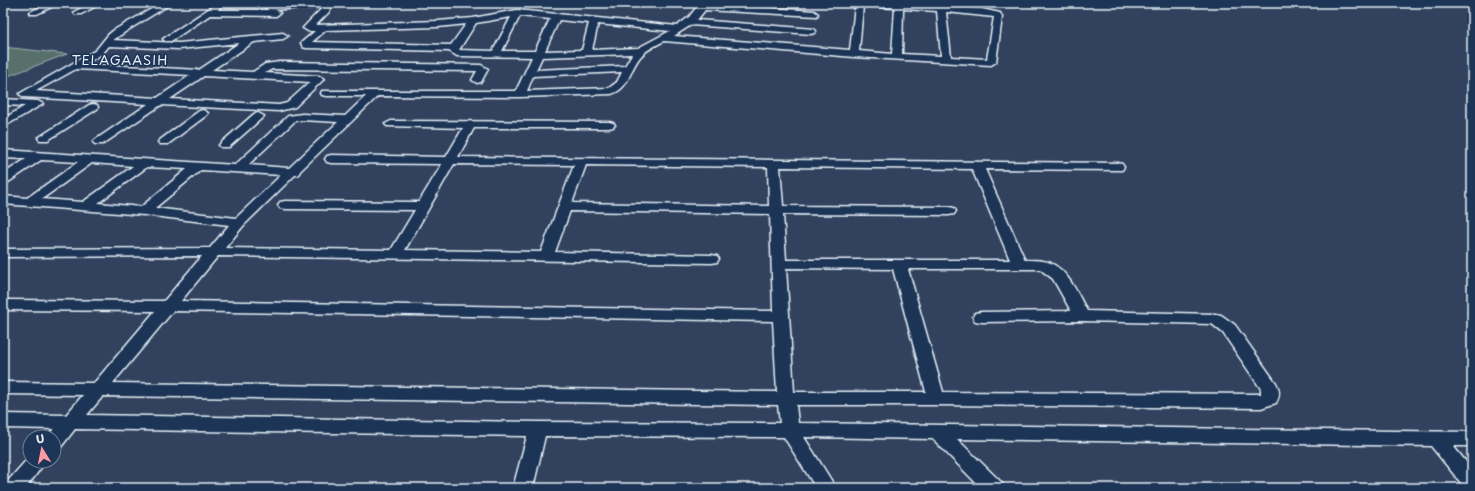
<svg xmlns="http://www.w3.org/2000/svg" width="1475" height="491" font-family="'Playpen Sans',sans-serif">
<rect width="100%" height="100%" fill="#32425e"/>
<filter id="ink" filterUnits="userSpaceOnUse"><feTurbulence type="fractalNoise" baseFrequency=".025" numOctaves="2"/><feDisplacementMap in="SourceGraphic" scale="8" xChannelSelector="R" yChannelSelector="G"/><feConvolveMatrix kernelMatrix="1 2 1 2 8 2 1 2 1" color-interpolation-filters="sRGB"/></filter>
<g filter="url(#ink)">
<polygon fill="#58706c" stroke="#a0b0b2" points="3,47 67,54 3,78"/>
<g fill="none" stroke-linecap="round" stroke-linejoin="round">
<g stroke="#e8f1f8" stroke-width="3">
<g id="street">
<polygon points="49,3 60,3 37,14 31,14 30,12"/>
<polygon points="91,3 102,3 81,14 75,14 74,12"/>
<path d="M 162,3 L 172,3 L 128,30 L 113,40 L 179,43 L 283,33 L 288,36 L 283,39 L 254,42 L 212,70 L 253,72 L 265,64 L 280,62 L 481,65 L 488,69 L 481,82 L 477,83 L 472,80 L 477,71 L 272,69 L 265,73 L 319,76 L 324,79 L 295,107 L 279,111 L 161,105 L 103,144 L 95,144 L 93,142 L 95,140 L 148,104 L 24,97 L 19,94 L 96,50 L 108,35 L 114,30 ZM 239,43 L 199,70 L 85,64 L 102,54 L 109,46 L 179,49 ZM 76,69 L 191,75 L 157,98 L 36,91 ZM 204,76 L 310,82 L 287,103 L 279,105 L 170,99 Z"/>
<path d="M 295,3 L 331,3 L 332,5 L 329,12 L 316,25 L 438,21 L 473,18 L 517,10 L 677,26 L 689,17 L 700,3 L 814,11 L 818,14 L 817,16 L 705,10 L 697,20 L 814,29 L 816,31 L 814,33 L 811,34 L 691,25 L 674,36 L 850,50 L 855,6 L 849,5 L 848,3 L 890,3 L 982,9 L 1000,13 L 1002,17 L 996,62 L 991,65 L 854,57 L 664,41 C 657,45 647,49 641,56 C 629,69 630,89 611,94 L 520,97 L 378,96 L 300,171 L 298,175 L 295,175 L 244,225 L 225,248 L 391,250 L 415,210 L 285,209 L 280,208 L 278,205 L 280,202 L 285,201 L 419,202 L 442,164 L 331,163 L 327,162 L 325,159 L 327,156 L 331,155 L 446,157 L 463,128 L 387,126 L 385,124 L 391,121 L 609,122 L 613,123 L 615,125 L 613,127 L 609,128 L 474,128 L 458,157 L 1118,163 L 1122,164 L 1124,167 L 1122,170 L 985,169 L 1025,260 C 1031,260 1037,260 1043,261 C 1066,264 1077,293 1087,311 L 1215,314 L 1221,315 L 1235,325 L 1276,383 C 1280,390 1280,396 1276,403 L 1261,408 L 936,405 L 796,405 L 798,423 L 1472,432 L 1472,446 L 1453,446 L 1472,469 L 1472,488 L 1465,488 L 1431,446 L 957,439 L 1001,482 L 1004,488 L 981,488 L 933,439 L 804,437 L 836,488 L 816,488 L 784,437 L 545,436 L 533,488 L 513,488 L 527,436 L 75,429 L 61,447 L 54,449 L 54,437 L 47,437 L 54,429 L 3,428 L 3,414 L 66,415 L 83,395 L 3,394 L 3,382 L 94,383 L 155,311 L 3,310 L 3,300 L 164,301 L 202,256 L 3,257 L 3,249 L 210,248 L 229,225 L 144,215 L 3,204 L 3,196 L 27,198 L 78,162 L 41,160 L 7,183 L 3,184 L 3,174 L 26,159 L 3,158 L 3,150 L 235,165 L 288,116 L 302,114 L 345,116 L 366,96 L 326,96 L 322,95 L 321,93 L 322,91 L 516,91 L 532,57 L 457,56 L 449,51 L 306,48 L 303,47 L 301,43 L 315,31 L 308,31 L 303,28 L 323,7 L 269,10 L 265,7 L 269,4 ZM 863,6 L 895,8 L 892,54 L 859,51 ZM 903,9 L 937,11 L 941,56 L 902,54 ZM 946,12 L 994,17 L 987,59 L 951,57 ZM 520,16 L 550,19 L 535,51 L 502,51 ZM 511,17 L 493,51 L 459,50 L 476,23 ZM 559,20 L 589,23 L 582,50 L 545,51 ZM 466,24 L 451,45 L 312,42 L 326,30 L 438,27 ZM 598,24 L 670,31 L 638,48 L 592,50 ZM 632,54 L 625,66 L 536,70 L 542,57 ZM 622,72 L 617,82 L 609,88 L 527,91 L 533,76 ZM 302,120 L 338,122 L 289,168 L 248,165 L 295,121 ZM 92,163 L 133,166 L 83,202 L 42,199 ZM 454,164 L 574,165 L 541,252 L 405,250 ZM 586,165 L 768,167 L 769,206 L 572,203 ZM 147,167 L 187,169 L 141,207 L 98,203 ZM 780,167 L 972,169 L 1010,260 L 786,260 L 783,214 L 949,215 L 954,214 L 956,211 L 954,208 L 949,207 L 783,206 ZM 201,170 L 281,175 L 236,218 L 155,208 ZM 570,211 L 770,214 L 773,311 L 181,301 L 218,256 L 712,263 L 717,262 L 719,259 L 717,256 L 712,255 L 555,252 ZM 786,268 L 893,269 L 926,392 L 794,392 ZM 908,269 L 1040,269 L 1053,279 L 1071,311 L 981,312 L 975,313 L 973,317 L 975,321 L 981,322 L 1082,321 L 1212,324 L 1223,333 L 1261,389 L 1261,394 L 943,392 ZM 173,311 L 773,321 L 777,392 L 113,383 ZM 103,396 L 778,405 L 780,423 L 538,422 L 87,415 Z"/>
<polygon points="216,4 220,7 218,10 276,10 280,13 276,16 210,15 171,41 165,41 163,39"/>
<polygon points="3,99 38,101 43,104 3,127 3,119 25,106 3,105"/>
<polygon points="93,104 97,105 98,107 97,109 48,140 40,140 38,138 89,105"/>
<polygon points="203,110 208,113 207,115 168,144 160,144 158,142 160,140 199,111"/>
<polygon points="258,113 264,116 262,118 229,147 221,147 219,145 221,143 254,114"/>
<polygon points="30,456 30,461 46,461 26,488 4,488 7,482"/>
</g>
</g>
<use href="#street" fill="#1d3557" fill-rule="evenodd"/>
</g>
</g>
<g text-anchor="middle" stroke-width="3.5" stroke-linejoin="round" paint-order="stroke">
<g font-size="13" letter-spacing="1" fill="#e8f1f8" stroke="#1d3557">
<text x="120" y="65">TELAGAASIH</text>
</g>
</g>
<rect width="1475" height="491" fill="none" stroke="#1d3557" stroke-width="16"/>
<rect x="8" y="8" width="1459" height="475" fill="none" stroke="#e8f1f8" stroke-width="1.5" filter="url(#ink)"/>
<g transform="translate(42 449) rotate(350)"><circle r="19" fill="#1d3557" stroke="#6e8097"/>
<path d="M0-3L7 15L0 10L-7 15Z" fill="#ff9aa2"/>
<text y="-6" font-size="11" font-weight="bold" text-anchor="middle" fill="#e8f1f8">U</text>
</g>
</svg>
